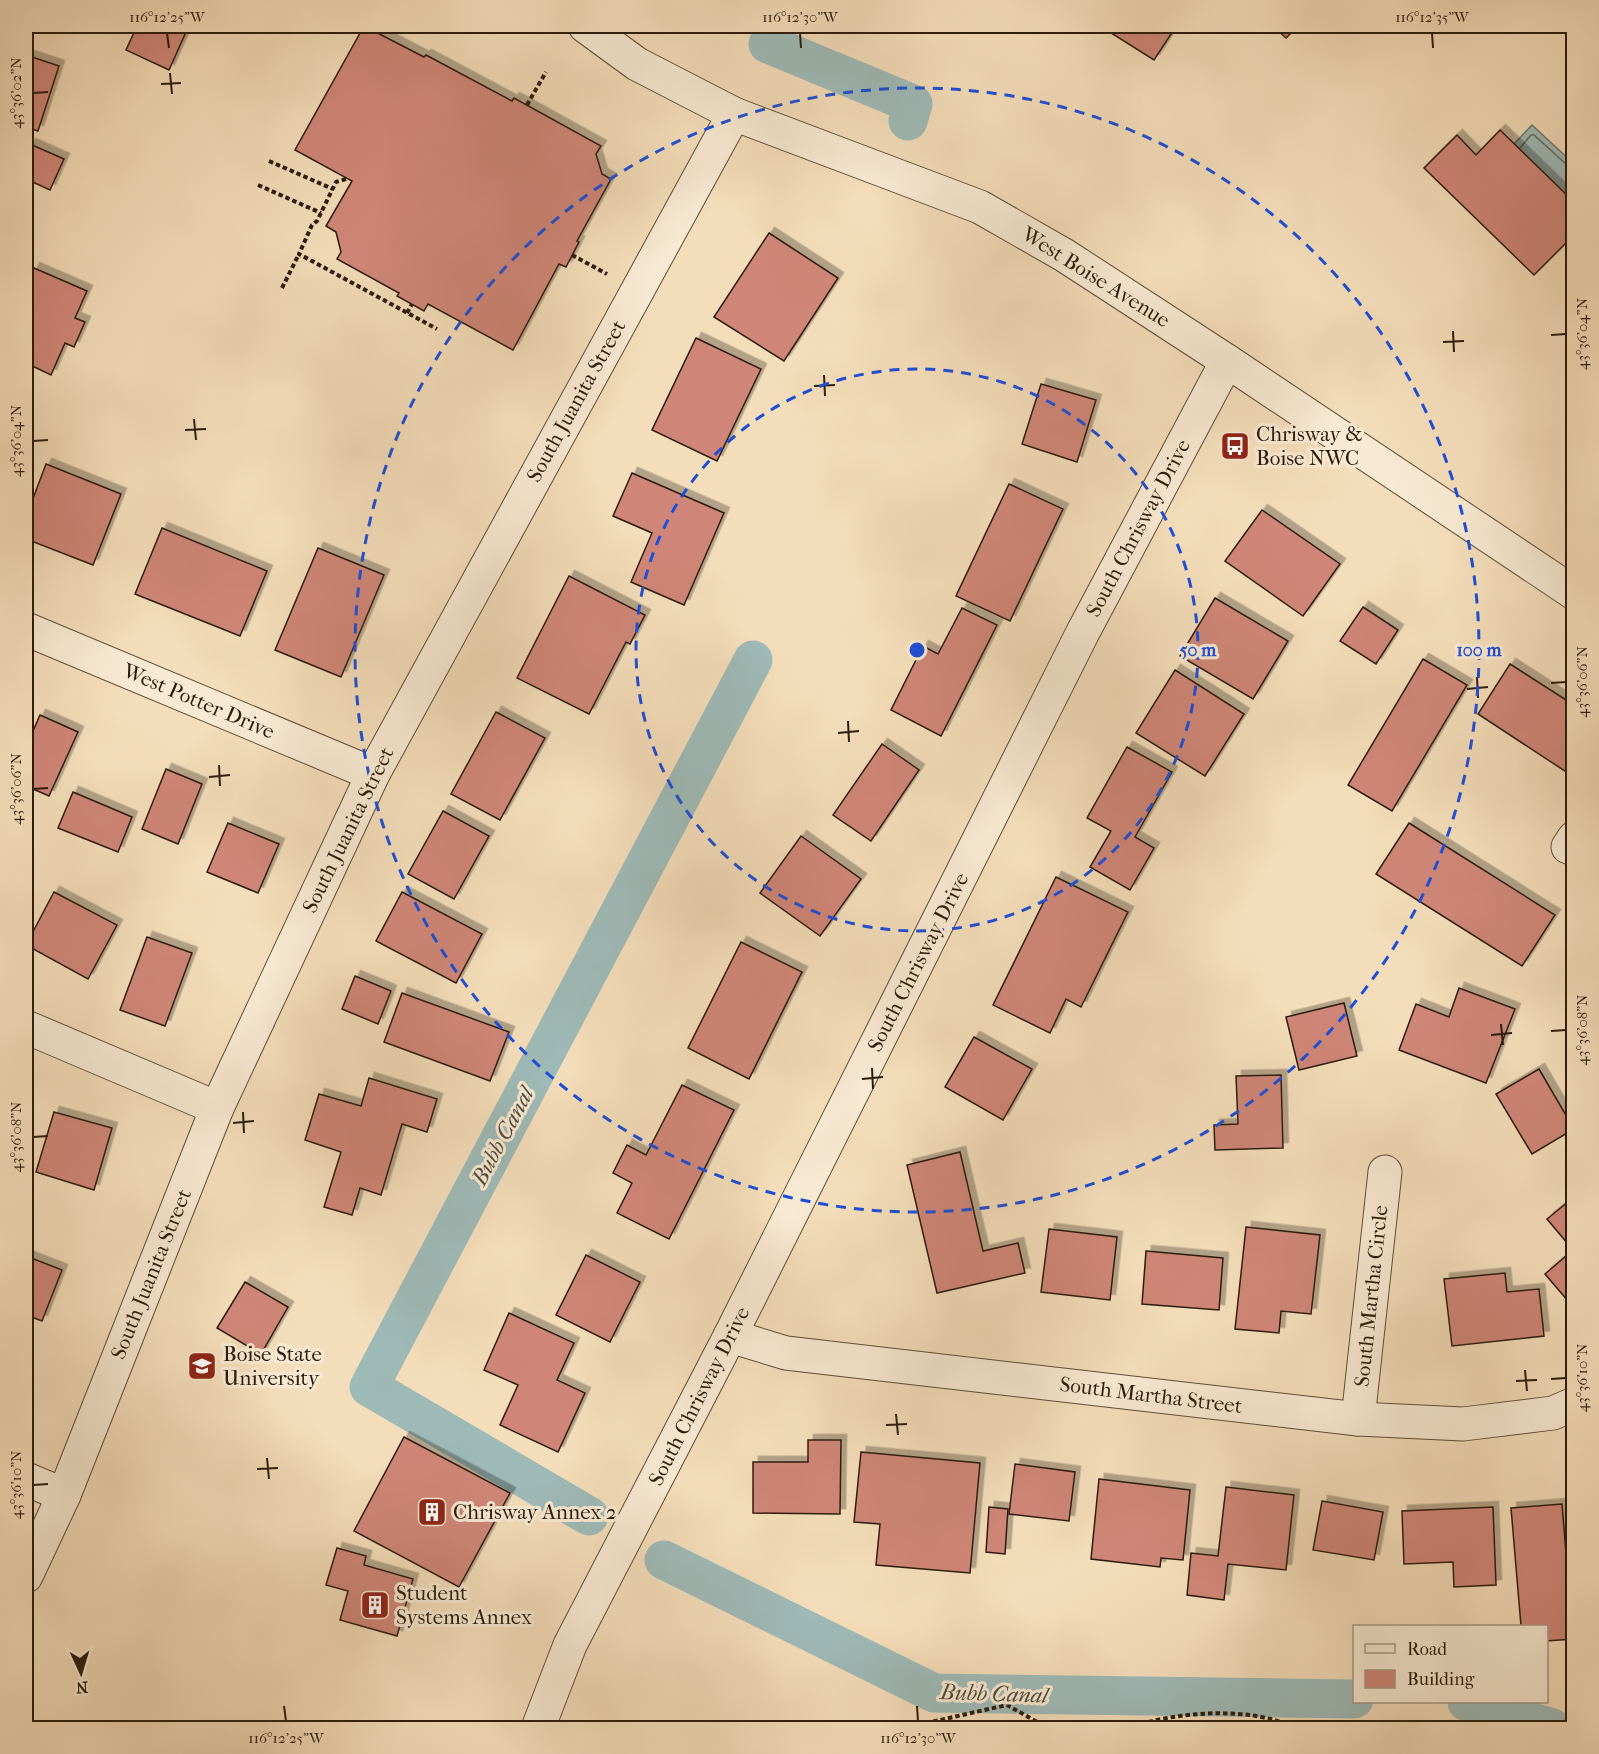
<svg xmlns="http://www.w3.org/2000/svg" width="1599" height="1754" font-family="'IM FELL French Canon',serif">
<defs>
<filter id="shadow"><feDropShadow dx="5.5" dy="-5.5" stdDeviation="0" flood-color="#0004"/></filter>
</defs>
<rect width="100%" height="100%" fill="#f4ddba"/>
<filter id="stains"><feTurbulence type="fractalNoise" baseFrequency=".00333" numOctaves="4"/><feColorMatrix values="0 0 0 0 .2 0 0 0 0 .09 0 0 0 0 .02 0 0 0 .5 -.17"/></filter>
<radialGradient id="worn" r=".72"><stop offset=".6" stop-color="#630" stop-opacity="0"/><stop offset="1" stop-color="#630" stop-opacity=".3"/></radialGradient>
<polygon fill="#9ebab7" stroke="#707a72" stroke-width="1.5" points="1532,125 1573,163 1573,187 1564,198 1510,148"/>
<g fill="none" stroke-linecap="round" stroke-linejoin="round">
<polyline stroke="#656a61" stroke-width="1.5" points="1520,148 1531,135 1534,135 1567,165 1574,167"/>
<g stroke="#9ebab7" stroke-width="39">
<polyline points="768,44 913,104 908,121"/>
<polyline points="589,1516 369,1387 753,660"/>
<polyline points="664,1560 934,1693 1354,1699"/>
<polyline points="1467,1702 1552,1728"/>
</g>
</g>
<g fill="#cf8678" stroke="#2c1b0b" stroke-width="1.5" filter="url(#shadow)">
<polygon points="137,26 173,26 186,32 169,70 126,50"/>
<polygon points="364,26 424,57 426,55 512,101 514,98 601,146 596,154 602,174 611,179 577,241 579,242 566,267 559,264 513,350 428,304 424,311 397,296 399,293 337,259 341,252 336,232 326,226 352,181 295,150"/>
<polygon points="1100,26 1158,26 1171,34 1154,60"/>
<polygon points="1273,26 1298,26 1286,38"/>
<polygon points="26,55 59,66 38,131 26,127"/>
<polygon points="1500,130 1574,202 1574,235 1534,275 1424,168 1457,135 1476,155"/>
<polygon points="30,144 64,159 50,190 26,179 26,155"/>
<polygon points="769,233 838,278 784,361 714,317"/>
<polygon points="34,268 87,291 75,318 85,322 74,347 65,343 51,375 26,363 26,288"/>
<polygon points="696,338 761,369 717,461 652,430"/>
<polygon points="1041,384 1096,400 1077,462 1022,444"/>
<polygon points="46,464 121,494 93,565 26,539 26,517"/>
<polygon points="632,473 724,513 684,605 631,582 652,533 613,516"/>
<polygon points="1009,484 1063,509 1010,621 956,596"/>
<polygon points="1262,510 1340,564 1303,616 1225,561"/>
<polygon points="162,528 267,571 240,636 135,594"/>
<polygon points="318,548 384,575 341,677 275,650"/>
<polygon points="569,576 645,615 630,644 626,642 589,714 517,678"/>
<polygon points="1215,598 1288,641 1253,699 1180,656"/>
<polygon points="1363,607 1398,630 1376,664 1340,641"/>
<polygon points="962,608 997,625 941,736 891,710 923,646 938,654"/>
<polygon points="1423,659 1467,685 1392,811 1348,785"/>
<polygon points="1510,664 1574,705 1574,777 1478,714"/>
<polygon points="1175,670 1244,714 1205,776 1136,733"/>
<polygon points="496,712 545,738 500,820 451,794"/>
<polygon points="40,715 78,732 49,796 26,786 26,747"/>
<polygon points="882,744 919,770 871,841 833,815"/>
<polygon points="1127,747 1172,772 1135,837 1154,848 1130,890 1090,867 1111,831 1087,818"/>
<polygon points="166,769 202,784 178,844 142,829"/>
<polygon points="73,792 132,817 118,852 58,828"/>
<polygon points="443,811 489,836 454,899 408,874"/>
<polygon points="228,823 279,844 258,893 207,872"/>
<polygon points="1409,823 1555,915 1522,966 1376,874"/>
<polygon points="801,836 861,879 820,936 760,893"/>
<polygon points="1056,877 1128,912 1081,1007 1066,999 1050,1033 993,1005"/>
<polygon points="54,892 117,925 88,979 26,945"/>
<polygon points="402,892 482,934 456,983 376,941"/>
<polygon points="147,937 192,953 165,1026 120,1010"/>
<polygon points="741,942 802,972 749,1079 688,1048"/>
<polygon points="355,976 391,991 378,1024 342,1009"/>
<polygon points="1459,988 1515,1009 1486,1083 1399,1050 1416,1004 1449,1017"/>
<polygon points="402,993 509,1032 490,1081 384,1042"/>
<polygon points="1344,1003 1357,1056 1299,1070 1286,1017"/>
<polygon points="974,1037 1032,1069 1003,1120 945,1087"/>
<polygon points="1539,1069 1574,1129 1532,1154 1496,1094"/>
<polygon points="1281,1075 1283,1148 1215,1150 1214,1125 1238,1124 1236,1076"/>
<polygon points="369,1078 437,1099 427,1132 402,1124 381,1195 360,1188 352,1215 324,1207 341,1152 305,1140 319,1094 361,1106"/>
<polygon points="682,1085 734,1110 669,1239 617,1213 632,1183 613,1173 627,1145 646,1155"/>
<polygon points="54,1112 112,1128 94,1190 36,1172"/>
<polygon points="960,1152 983,1251 1018,1243 1025,1273 937,1293 907,1165"/>
<polygon points="1574,1197 1574,1308 1545,1274 1573,1250 1547,1219"/>
<polygon points="1246,1227 1320,1235 1311,1314 1281,1311 1279,1333 1235,1329"/>
<polygon points="1049,1229 1117,1237 1110,1300 1041,1292"/>
<polygon points="1146,1251 1223,1258 1219,1310 1142,1304"/>
<polygon points="586,1255 640,1282 610,1342 556,1315"/>
<polygon points="26,1256 62,1270 42,1321 26,1315"/>
<polygon points="1505,1273 1507,1292 1539,1289 1544,1336 1452,1346 1444,1279"/>
<polygon points="245,1282 288,1307 261,1354 217,1328"/>
<polygon points="509,1313 574,1343 557,1380 585,1393 558,1452 500,1425 518,1385 484,1370"/>
<polygon points="404,1437 510,1493 459,1587 354,1531"/>
<polygon points="808,1440 841,1440 840,1514 753,1513 753,1462 808,1462"/>
<polygon points="861,1452 980,1463 970,1573 876,1565 880,1524 854,1522"/>
<polygon points="1015,1464 1075,1472 1069,1521 1009,1514"/>
<polygon points="1099,1479 1190,1490 1183,1560 1161,1558 1160,1567 1091,1559"/>
<polygon points="1226,1487 1294,1495 1286,1570 1228,1564 1224,1600 1187,1595 1191,1553 1218,1556"/>
<polygon points="1322,1501 1383,1512 1374,1560 1313,1550"/>
<polygon points="1562,1504 1569,1590 1574,1590 1574,1639 1546,1641 1546,1626 1521,1626 1511,1508"/>
<polygon points="989,1507 1008,1509 1005,1554 986,1552"/>
<polygon points="1493,1507 1496,1585 1454,1587 1453,1562 1404,1564 1402,1511"/>
<polygon points="337,1548 366,1556 364,1565 413,1579 397,1636 340,1620 348,1591 326,1585"/>
</g>
<g fill="none" stroke-linecap="round" stroke-linejoin="round">
<g stroke="#5e4c37" stroke-width="35">
<g id="minor">
<polyline points="585,26 637,64 734,114 980,207 1064,255 1227,361 1574,593"/>
<polyline points="26,629 373,774"/>
<polyline points="1568,847 1574,838"/>
<polyline points="26,1027 217,1108"/>
<polyline points="730,1336 786,1353 1358,1419 1463,1424 1553,1413 1574,1404"/>
<polyline points="1358,1419 1385,1172"/>
<polyline points="26,1479 64,1495"/>
<polyline points="26,1576 64,1495 217,1108 373,774 734,114"/>
<polyline points="538,1728 570,1645 730,1336 1083,632 1227,361"/>
</g>
</g>
<g stroke="#2c1b0b" stroke-width="4" stroke-dasharray="4.5 3" stroke-linecap="butt">
<polyline points="527,105 546,72"/>
<polyline points="269,161 333,189"/>
<polyline points="346,179 336,182 317,221 312,225 299,254 437,329"/>
<polyline points="258,185 321,213"/>
<polyline points="572,255 607,274"/>
<polyline points="282,288 299,254"/>
<polyline points="407,313 412,304"/>
<polyline points="904,1728 1007,1705 1039,1723 1043,1728"/>
<path d="M 1127,1728 C 1175,1712 1249,1705 1295,1728"/>
</g>
<use href="#minor" stroke="#f8e9d2" stroke-width="33"/>
</g>
<path fill="none" stroke="#2c1b0b" stroke-width="2" d="M 167,33 L 169,48M 800,33 L 801,48M 1432,33 L 1433,48M 170,73 L 172,94M 161,84 L 181,83M 33,93 L 48,92M 1453,331 L 1454,352M 1551,335 L 1566,334M 1443,342 L 1464,341M 824,375 L 825,396M 814,386 L 835,385M 194,419 L 196,440M 185,430 L 206,429M 33,441 L 48,440M 1477,677 L 1478,698M 1551,683 L 1566,682M 1467,689 L 1488,687M 848,721 L 849,742M 838,733 L 859,731M 219,765 L 220,786M 209,777 L 230,775M 33,789 L 48,788M 1501,1024 L 1503,1045M 1551,1031 L 1566,1030M 1491,1035 L 1512,1033M 872,1068 L 873,1089M 862,1079 L 883,1077M 243,1112 L 244,1133M 233,1123 L 254,1121M 33,1137 L 48,1136M 1525,1370 L 1527,1391M 1551,1379 L 1566,1378M 1516,1381 L 1537,1380M 896,1414 L 898,1435M 886,1425 L 907,1424M 267,1458 L 269,1479M 257,1469 L 278,1468M 33,1485 L 48,1484M 284,1706 L 286,1721M 917,1706 L 918,1721"/>
<g fill="none" stroke="#1d4ed8" stroke-width="3" stroke-dasharray="10 8">
<circle cx="917" cy="650" r="281"/>
<circle cx="917" cy="650" r="562"/>
</g>
<defs>
<g id="bus-square" transform="scale(1.5)"><rect x="-9" y="-9" width="18" height="18" rx="4" fill="#8f2418" stroke="#f8e9d2"/><path d="M-5-6H5V4H4V6H2V4H-2V6H-4V4H-5ZM-3.5-4V0h7V-4ZM-3.5 1.2v1.5H-2V1.2ZM2 1.2v1.5H3.5V1.2Z" fill="#fff"/></g>
<g id="university-square" transform="scale(1.5)"><rect x="-9" y="-9" width="18" height="18" rx="4" fill="#8f2418" stroke="#f8e9d2"/><path d="M0-5L7-2L0 1L-7-2ZM-4 1L0 2.5L4 1V4Q0 6-4 4Z" fill="#fff"/></g>
<g id="building-square" transform="scale(1.5)"><rect x="-9" y="-9" width="18" height="18" rx="4" fill="#8f2418" stroke="#f8e9d2"/><path d="M-4-6H4V6H1V3H-1V6H-4ZM-2.5-4.3h1.7v1.8h-1.7ZM.8-4.3h1.7v1.8H.8ZM-2.5-1h1.7V.8h-1.7ZM.8-1h1.7V.8H.8Z" fill="#fff"/></g>
</defs>
<g fill-rule="evenodd">
<use href="#bus-square" x="1235" y="446"/>
<use href="#university-square" x="202" y="1366"/>
<use href="#building-square" x="432" y="1512"/>
<use href="#building-square" x="375" y="1605"/>
</g>
<g text-anchor="middle" stroke-width="6" stroke-linejoin="round" paint-order="stroke">
<g font-size="21" fill="#2c1b0b" stroke="#f8e9d2">
<text transform="translate(1096 277) rotate(32)" y="7">West Boise Avenue</text>
<text transform="translate(576 401) rotate(-61)" y="7">South Juanita Street</text>
<text transform="translate(1138 528) rotate(-62)" y="7">South Chrisway Drive</text>
<text transform="translate(199 701) rotate(23)" y="7">West Potter Drive</text>
<text transform="translate(348 830) rotate(-64)" y="7">South Juanita Street</text>
<text transform="translate(918 962) rotate(-63)" y="7">South Chrisway Drive</text>
<text transform="translate(151 1274) rotate(-68)" y="7">South Juanita Street</text>
<text transform="translate(1371 1296) rotate(-84)" y="7">South Martha Circle</text>
<text transform="translate(1151 1395) rotate(7)" y="7">South Martha Street</text>
<text transform="translate(699 1396) rotate(-63)" y="7">South Chrisway Drive</text>
</g>
<g font-size="21" fill="#2c1b0b" stroke="#f8e9d2" text-anchor="start">
<text x="1256" y="441">Chrisway &amp;<tspan x="1256" dy="24">Boise NWC</tspan></text>
<text x="223" y="1361">Boise State<tspan x="223" dy="24">University</tspan></text>
<text x="453" y="1519">Chrisway Annex 2</text>
<text x="396" y="1600">Student<tspan x="396" dy="24">Systems Annex</tspan></text>
</g>
<g font-size="22" font-style="italic" fill="#4e4b3f" stroke="#f8e9d2">
<text transform="translate(502 1136) rotate(-62)" y="8">Bubb Canal</text>
<text transform="translate(994 1693) rotate(2)" y="8">Bubb Canal</text>
</g>
</g>
<circle cx="917" cy="650" r="9" fill="#1d4ed8" stroke="#f8e9d2" stroke-width="3"/>
<g font-size="18" text-anchor="middle" font-weight="bold" fill="#1d4ed8" stroke="#f8e9d2" stroke-width="6" stroke-linejoin="round" paint-order="stroke">
<text x="1198" y="656">50 m</text>
<text x="1479" y="656">100 m</text>
</g>
<rect width="1599" height="1754" fill="none" stroke="#f4ddba" stroke-width="66"/>
<rect x="1353" y="1625" width="195" height="78" fill="#f8e9d2" stroke="#a69782" stroke-width="1.5"/>
<rect x="1365" y="1644" width="30" height="9" fill="#f8e9d2" stroke="#a69782" stroke-width="1.5"/>
<text x="1407" y="1655" font-size="18" fill="#2c1b0b">Road</text>
<rect x="1365" y="1670" width="30" height="18" fill="#cf8678" stroke="#a69782" stroke-width="1.5"/>
<text x="1407" y="1685" font-size="18" fill="#2c1b0b">Building</text>
<g transform="translate(81 1673) rotate(176)" stroke="#f8e9d2" stroke-width="4.5" paint-order="stroke">
<path d="M0-4.5L10 22L0 15L-10 22Z" fill="#2c1b0b"/>
<text y="-9" font-size="16" font-weight="bold" text-anchor="middle" fill="#2c1b0b">N</text>
</g>
<rect x="33" y="33" width="1533" height="1688" fill="none" stroke="#2c1b0b" stroke-width="2"/>
<g font-size="15" text-anchor="middle" fill="#2c1b0b">
<text x="167" y="22">116°12'25"W</text>
<text x="800" y="22">116°12'30"W</text>
<text x="1432" y="22">116°12'35"W</text>
<text transform="translate(16 93) rotate(-90)" y="5">43°36'02"N</text>
<text transform="translate(1582 334) rotate(-90)" y="5">43°36'04"N</text>
<text transform="translate(16 441) rotate(-90)" y="5">43°36'04"N</text>
<text transform="translate(1582 682) rotate(-90)" y="5">43°36'06"N</text>
<text transform="translate(16 789) rotate(-90)" y="5">43°36'06"N</text>
<text transform="translate(1582 1030) rotate(-90)" y="5">43°36'08"N</text>
<text transform="translate(16 1137) rotate(-90)" y="5">43°36'08"N</text>
<text transform="translate(1582 1378) rotate(-90)" y="5">43°36'10"N</text>
<text transform="translate(16 1485) rotate(-90)" y="5">43°36'10"N</text>
<text x="286" y="1743">116°12'25"W</text>
<text x="918" y="1743">116°12'30"W</text>
</g>
<rect width="100%" height="100%" filter="url(#stains)"/>
<rect width="100%" height="100%" fill="url(#worn)"/>
</svg>
